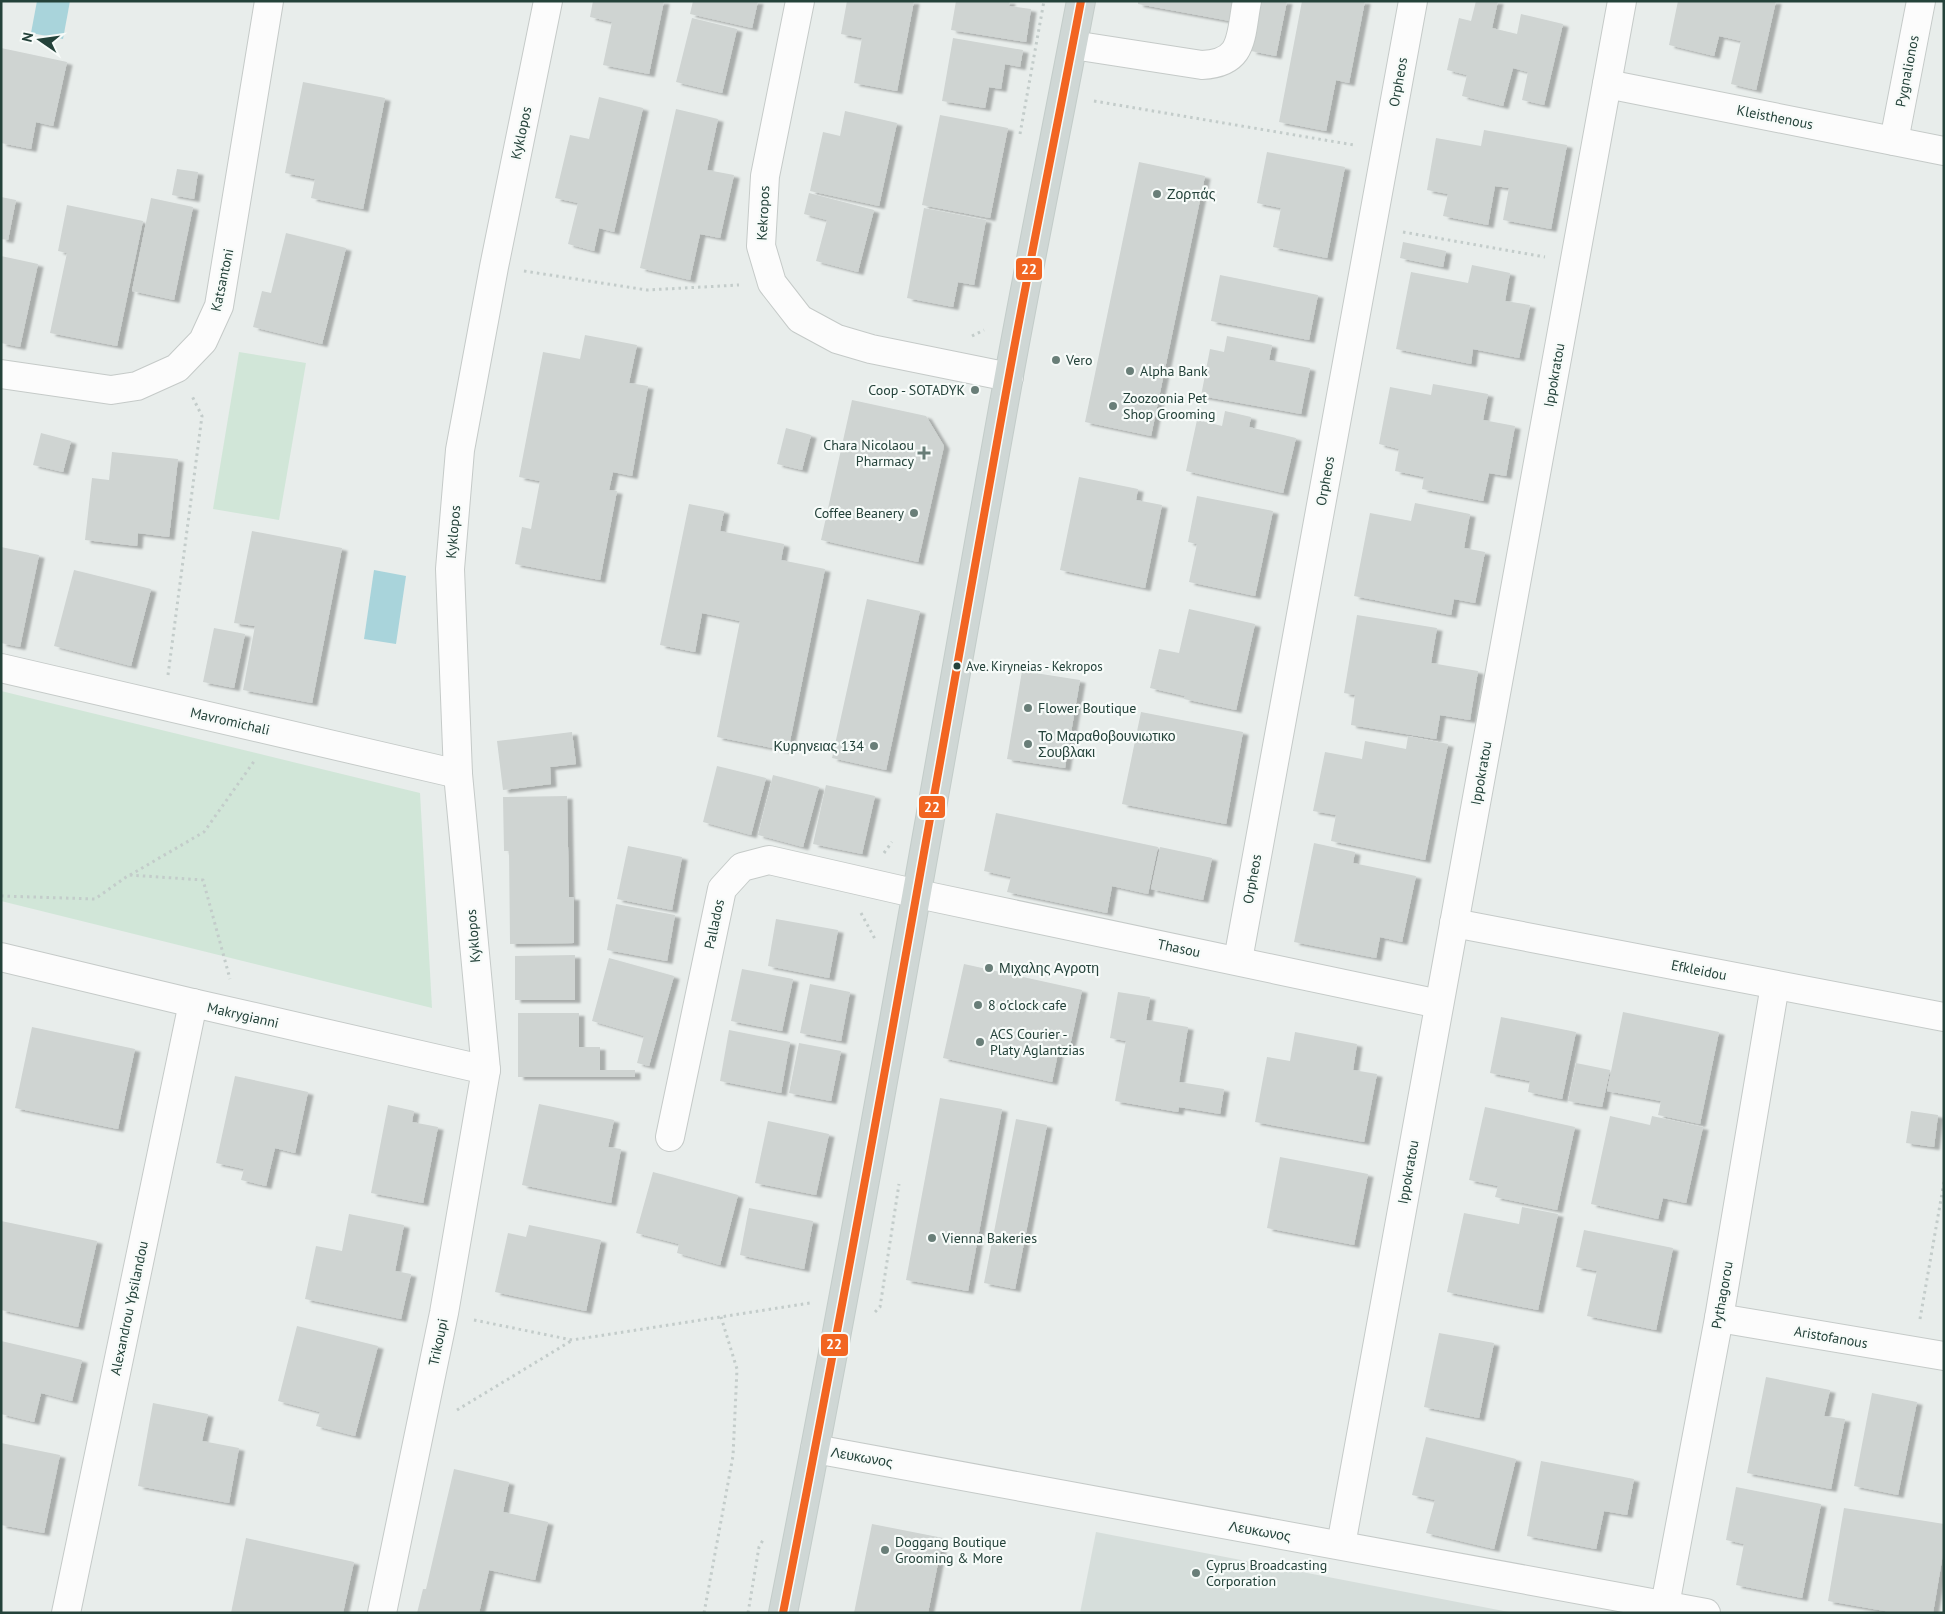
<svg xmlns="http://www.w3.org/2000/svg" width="1945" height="1614" font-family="'PT Sans',sans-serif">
<defs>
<filter id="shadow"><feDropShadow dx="5.5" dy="3" stdDeviation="1" flood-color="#0004"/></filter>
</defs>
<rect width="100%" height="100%" fill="#e8edeb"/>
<polygon fill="#d6dedb" points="1096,1532 1514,1613 1080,1613"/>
<g fill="#d1e6d8">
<polygon points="239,352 306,363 279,520 213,509"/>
<polygon points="1,691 420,793 432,1008 1,901"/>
</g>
<g fill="#a9d4db">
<polygon points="37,1 70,1 63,39 31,33"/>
<polygon points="374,570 406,576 396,644 364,639"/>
</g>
<g fill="#cfd4d2" filter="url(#shadow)">
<polygon points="593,1 664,1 649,74 603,65 612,22 590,17"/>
<polygon points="693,1 758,1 752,28 690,14"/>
<polygon points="847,1 914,1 897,91 854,83 862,38 841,34"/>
<polygon points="956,1 1010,1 1009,6 1031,9 1026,42 951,30"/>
<polygon points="1138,1 1234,1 1230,21 1138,4"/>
<polygon points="1261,1 1287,1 1276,56 1251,51"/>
<polygon points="1302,1 1365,1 1349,83 1336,80 1326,131 1279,122"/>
<polygon points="1476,1 1498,1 1492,28 1517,34 1521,14 1563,24 1544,105 1522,100 1528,72 1513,68 1503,106 1462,96 1467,75 1447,70 1459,18 1471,21"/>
<polygon points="1678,1 1776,1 1756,90 1731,84 1741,41 1719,36 1714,56 1669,45"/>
<polygon points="692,18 737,29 722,93 676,82"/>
<polygon points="953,38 1023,50 1020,67 1005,64 1001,89 989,87 985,108 942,101"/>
<polygon points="1,48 67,62 53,126 36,122 31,149 1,143"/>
<polygon points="303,82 385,98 363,209 311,198 315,179 285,173"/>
<polygon points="599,97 643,108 614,232 599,228 594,251 568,244 578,203 555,198 570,135 589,139"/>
<polygon points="676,109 718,119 707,170 734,175 720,238 700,234 690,280 640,268"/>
<polygon points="845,111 897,123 879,206 810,191 823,132 840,136"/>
<polygon points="940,115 1008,128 990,218 922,205"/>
<polygon points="1484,130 1567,145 1551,229 1503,220 1509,188 1495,186 1488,225 1443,216 1448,194 1427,190 1436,138 1481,146"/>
<polygon points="1267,152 1345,167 1327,258 1273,247 1281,208 1257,203"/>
<polygon points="1139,162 1205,176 1151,436 1085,422"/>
<polygon points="177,169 198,172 194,199 172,195"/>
<polygon points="809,193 874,210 858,272 816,261 827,220 804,214"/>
<polygon points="1,197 16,200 8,240 1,239"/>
<polygon points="151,198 193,207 174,300 132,291"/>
<polygon points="67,205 143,221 117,346 50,333 67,253 58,251"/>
<polygon points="924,208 986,220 974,285 958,282 953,307 907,298"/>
<polygon points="286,233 346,248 322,344 253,327 262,291 271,293"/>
<polygon points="1403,242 1446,251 1443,267 1400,258"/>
<polygon points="1,256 38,264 20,347 1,343"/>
<polygon points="1472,265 1510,273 1505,301 1530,305 1519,358 1473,349 1471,364 1396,349 1411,272 1468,283"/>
<polygon points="1220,275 1318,295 1309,340 1211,321"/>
<polygon points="585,335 637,345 629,383 648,386 632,476 613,472 609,490 617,491 600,580 515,564 522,527 531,529 540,481 519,477 543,352 580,359"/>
<polygon points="1227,336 1272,345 1269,360 1310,368 1301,414 1201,396 1210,349 1224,352"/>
<polygon points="1433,384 1488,394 1483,420 1515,426 1506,476 1489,473 1483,501 1422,489 1424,477 1395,471 1399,449 1379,444 1390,387 1431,395"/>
<polygon points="852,400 926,416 944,446 918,562 821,540"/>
<polygon points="1225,411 1251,417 1249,427 1296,438 1283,493 1186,471 1197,420 1222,426"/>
<polygon points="786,428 811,435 802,470 777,464"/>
<polygon points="41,433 71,441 63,472 33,465"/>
<polygon points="112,452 178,459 169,537 138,533 137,546 85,540 92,478 109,480"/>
<polygon points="1079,477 1138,489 1136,500 1162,505 1145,588 1060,570"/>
<polygon points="1197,496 1273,511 1255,596 1189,582 1197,544 1188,542"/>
<polygon points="1415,503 1470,514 1464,548 1485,552 1475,603 1454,599 1451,615 1354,596 1370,513 1411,521"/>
<polygon points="689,504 724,511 720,531 784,544 781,560 825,569 788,751 717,737 740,621 702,613 695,652 660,645"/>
<polygon points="252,531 342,548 312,703 243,690 255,626 234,623"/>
<polygon points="1,547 39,555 20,647 1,643"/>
<polygon points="74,570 151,589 131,666 54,646"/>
<polygon points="867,599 920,611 886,770 832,758"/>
<polygon points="1189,609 1255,624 1236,710 1184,699 1185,696 1150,688 1159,649 1179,653"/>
<polygon points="1357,615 1437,628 1431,663 1478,671 1470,720 1440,715 1436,739 1351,725 1355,695 1344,693"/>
<polygon points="214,628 245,634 234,688 203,682"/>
<polygon points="1022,671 1080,680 1065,768 1007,759"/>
<polygon points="1141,712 1243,732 1226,824 1122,804"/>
<polygon points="572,732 576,764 550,767 551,784 503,790 497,741"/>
<polygon points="1408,736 1448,744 1425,860 1331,841 1336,815 1313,811 1325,752 1362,759 1365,741 1406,749"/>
<polygon points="717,766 766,778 751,835 703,822"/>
<polygon points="773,775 819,787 803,847 758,835"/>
<polygon points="826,785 875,796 862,854 813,844"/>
<polygon points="567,796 569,897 574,897 574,943 510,944 509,851 504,851 503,797"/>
<polygon points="996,813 1158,847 1148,894 1112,886 1107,913 1007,892 1011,877 984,871"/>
<polygon points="1314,843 1355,852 1353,863 1416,876 1402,942 1380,937 1376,958 1294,942"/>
<polygon points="628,846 682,857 672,910 617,899"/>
<polygon points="1160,847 1212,858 1203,900 1151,889"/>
<polygon points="616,904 675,915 667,961 607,950"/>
<polygon points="776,919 838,930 829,978 768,966"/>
<polygon points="575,955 575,1000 515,1000 515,956"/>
<polygon points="609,958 674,976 649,1066 637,1063 644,1036 592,1021"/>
<polygon points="964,964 1082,990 1070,1046 1060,1044 1052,1082 943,1058"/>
<polygon points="742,969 793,979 782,1031 731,1021"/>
<polygon points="810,984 850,992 841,1041 800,1033"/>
<polygon points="1118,992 1150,997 1146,1020 1188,1027 1179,1082 1224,1089 1220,1114 1179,1107 1178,1112 1115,1101 1126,1041 1110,1038"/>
<polygon points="1623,1012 1719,1032 1700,1124 1658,1115 1661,1101 1607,1091"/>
<polygon points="518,1013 579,1013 579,1047 600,1047 600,1070 635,1070 635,1077 518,1077"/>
<polygon points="1501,1017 1576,1032 1562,1099 1528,1092 1530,1081 1490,1073"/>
<polygon points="32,1027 135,1049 118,1129 15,1108"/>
<polygon points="729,1030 790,1042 781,1093 720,1081"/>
<polygon points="1295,1032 1357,1044 1353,1070 1377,1074 1364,1142 1255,1122 1267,1057 1290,1061"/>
<polygon points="799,1043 841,1051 831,1101 789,1093"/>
<polygon points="1576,1063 1610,1070 1602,1107 1568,1101"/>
<polygon points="235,1076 308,1092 295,1153 275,1148 266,1186 241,1180 244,1169 216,1163"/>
<polygon points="940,1098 1002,1109 968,1291 906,1280"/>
<polygon points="539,1104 614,1120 608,1147 621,1149 611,1203 522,1185"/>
<polygon points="388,1105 414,1111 412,1122 438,1127 423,1203 371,1193"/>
<polygon points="1485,1107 1575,1127 1557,1210 1495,1197 1498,1186 1469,1180"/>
<polygon points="1911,1111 1938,1115 1934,1147 1906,1143"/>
<polygon points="1610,1116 1650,1125 1652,1116 1703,1127 1686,1203 1663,1198 1658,1219 1591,1204"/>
<polygon points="1016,1119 1047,1125 1015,1289 984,1283"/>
<polygon points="768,1121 829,1134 816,1195 755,1183"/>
<polygon points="1280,1157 1368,1174 1354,1245 1267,1228"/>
<polygon points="653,1172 738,1195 720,1265 677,1253 679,1244 636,1233"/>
<polygon points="1522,1207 1558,1214 1538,1310 1447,1292 1464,1213 1519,1224"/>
<polygon points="749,1208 813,1221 804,1269 740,1255"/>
<polygon points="349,1214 404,1225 395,1271 411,1274 401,1319 305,1299 316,1246 342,1251"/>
<polygon points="1,1221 97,1241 78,1327 1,1310"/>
<polygon points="529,1225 601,1240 586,1311 495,1292 508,1233 526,1237"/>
<polygon points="1584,1230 1673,1248 1656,1330 1587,1316 1597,1271 1576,1267"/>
<polygon points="297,1326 378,1346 355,1436 316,1426 320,1412 278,1401"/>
<polygon points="1439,1333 1494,1343 1479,1418 1424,1407"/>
<polygon points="1,1341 82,1360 72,1401 41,1393 34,1422 1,1414"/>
<polygon points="1766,1377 1830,1390 1824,1416 1845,1419 1831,1489 1747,1473"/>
<polygon points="1872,1393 1917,1402 1898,1495 1854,1486"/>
<polygon points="153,1403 208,1414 202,1441 239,1448 229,1503 138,1486"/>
<polygon points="1426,1437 1516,1459 1494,1549 1426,1533 1435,1500 1412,1495"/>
<polygon points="1,1443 60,1455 44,1533 1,1525"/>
<polygon points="1541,1461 1634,1479 1627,1515 1604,1511 1596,1549 1527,1536"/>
<polygon points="454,1469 509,1482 503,1512 548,1522 535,1580 489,1570 479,1613 417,1613 423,1589 426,1589"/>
<polygon points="1736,1487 1821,1504 1802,1598 1736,1585 1744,1544 1726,1540"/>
<polygon points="1844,1508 1944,1524 1944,1548 1933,1613 1896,1613 1828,1601"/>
<polygon points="872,1524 943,1538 928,1613 854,1613"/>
<polygon points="246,1538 354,1562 343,1613 231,1613"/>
</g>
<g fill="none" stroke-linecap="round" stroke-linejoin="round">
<g stroke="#c5cac8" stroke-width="30">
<g id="minor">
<polyline points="800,1 765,176 761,246 772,283 800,319 837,339 871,349 1009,377"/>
<path d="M 1073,45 L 1202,65 C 1245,63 1240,36 1247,1"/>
<polyline points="1607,84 1944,151"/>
<polyline points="1894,141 1921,1"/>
<polyline points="1,374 111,390 137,386 177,368 203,341 219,306 269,1"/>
<polyline points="1,668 458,774"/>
<polyline points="1454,923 1944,1017"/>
<polyline points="1,957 193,1003 486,1070"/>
<polyline points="1238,960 1413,1"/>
<polyline points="670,1137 722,889 742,867 769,860 918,894 1439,1004"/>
<polyline points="1719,1318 1944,1356"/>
<polyline points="815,1449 1706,1613"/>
<polyline points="1341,1545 1622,1"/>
<polyline points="1665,1605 1719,1318 1775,985"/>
<polyline points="66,1613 193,1003"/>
<polyline points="382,1613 444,1313 486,1070 458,774 450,569 460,450 494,267 548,1"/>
</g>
</g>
<g stroke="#c3ccc9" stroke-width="30">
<path id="major" d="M 783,1613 C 864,1203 934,792 1008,381 C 1031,254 1057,128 1081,1"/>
</g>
<g stroke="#c3ccca" stroke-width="3" stroke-dasharray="2.5 4" stroke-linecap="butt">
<polyline points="1094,101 1354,145"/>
<polyline points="1020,134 1044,1"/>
<polyline points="1403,232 1545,257"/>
<polyline points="524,271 647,290 739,285"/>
<polyline points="972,336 984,330"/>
<polyline points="168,675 202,416 192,396"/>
<polyline points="884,853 892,842"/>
<polyline points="130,875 204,832 255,760"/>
<polyline points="1,896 95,899 129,875 203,880 230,979"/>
<polyline points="861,913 875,939"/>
<polyline points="875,1312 880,1307 899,1184"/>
<polyline points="1920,1319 1944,1182"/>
<polyline points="474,1320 572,1340 810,1303"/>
<polyline points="457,1410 571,1341"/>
<polyline points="704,1613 733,1456 737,1369 721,1317"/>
<polyline points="748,1613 759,1547 763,1540"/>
</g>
<use href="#minor" stroke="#fcfcfc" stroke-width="28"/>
<use href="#major" stroke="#cfd7d5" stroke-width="28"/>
<g stroke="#f7fbf9" stroke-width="11">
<path id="bus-1" d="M 783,1613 C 864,1203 934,792 1008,381 C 1031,254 1057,128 1081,1"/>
</g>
<use href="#bus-1" stroke="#f26522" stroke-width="8"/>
</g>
<g fill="#697e78" stroke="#f7fbf9" stroke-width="2">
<circle cx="1157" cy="194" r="5"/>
<circle cx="1056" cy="360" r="5"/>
<circle cx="1130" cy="371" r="5"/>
<circle cx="975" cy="390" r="5"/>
<circle cx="1113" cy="406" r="5"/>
<path d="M921.5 445.5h5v5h5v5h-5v5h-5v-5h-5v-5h5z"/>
<circle cx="914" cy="513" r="5"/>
<circle cx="1028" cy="708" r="5"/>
<circle cx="1028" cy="744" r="5"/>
<circle cx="874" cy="746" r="5"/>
<circle cx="989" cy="968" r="5"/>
<circle cx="978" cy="1005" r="5"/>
<circle cx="980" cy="1042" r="5"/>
<circle cx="932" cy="1238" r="5"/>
<circle cx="885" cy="1550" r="5"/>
<circle cx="1196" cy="1573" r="5"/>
</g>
<circle fill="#24423a" stroke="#f7fbf9" stroke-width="2" cx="957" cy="666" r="4.5"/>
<g text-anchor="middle" stroke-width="4.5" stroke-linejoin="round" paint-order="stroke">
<g font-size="13" fill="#24423a" stroke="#f7fbf9" text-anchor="start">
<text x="966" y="671">Ave. Kiryneias - Kekropos</text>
</g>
<g font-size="14" fill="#24423a" stroke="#f7fbf9">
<text transform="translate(1907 71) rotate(-79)" y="5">Pygnalionos</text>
<text transform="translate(1398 82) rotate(-80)" y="5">Orpheos</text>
<text transform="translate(1775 117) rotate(11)" y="5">Kleisthenous</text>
<text transform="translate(521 133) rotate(-78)" y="5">Kyklopos</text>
<text transform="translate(763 213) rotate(-87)" y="5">Kekropos</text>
<text transform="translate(222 280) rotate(-78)" y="5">Katsantoni</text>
<text transform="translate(1554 375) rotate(-80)" y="5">Ippokratou</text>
<text transform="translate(1325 481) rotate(-80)" y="5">Orpheos</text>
<text transform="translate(453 532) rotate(-85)" y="5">Kyklopos</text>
<text transform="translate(230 721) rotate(13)" y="5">Mavromichali</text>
<text transform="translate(1481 773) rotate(-80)" y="5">Ippokratou</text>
<text transform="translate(1252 879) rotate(-80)" y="5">Orpheos</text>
<text transform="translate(714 924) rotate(-78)" y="5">Pallados</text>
<text transform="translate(473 936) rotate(-95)" y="5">Kyklopos</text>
<text transform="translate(1179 948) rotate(12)" y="5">Thasou</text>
<text transform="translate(1699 970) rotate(11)" y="5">Efkleidou</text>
<text transform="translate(243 1015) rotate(13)" y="5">Makrygianni</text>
<text transform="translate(1408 1172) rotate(-80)" y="5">Ippokratou</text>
<text transform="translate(1722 1295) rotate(-80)" y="5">Pythagorou</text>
<text transform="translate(129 1308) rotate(-78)" y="5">Alexandrou Ypsilandou</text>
<text transform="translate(1831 1337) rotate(10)" y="5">Aristofanous</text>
<text transform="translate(438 1342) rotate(-78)" y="5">Trikoupi</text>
<text transform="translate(862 1457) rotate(10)" y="5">Λευκωνος</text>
<text transform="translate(1260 1531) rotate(10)" y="5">Λευκωνος</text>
</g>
<g font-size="14" fill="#24423a" stroke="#f7fbf9" text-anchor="start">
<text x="1167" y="199">Ζορπάς</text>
<text x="1066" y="365">Vero</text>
<text x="1140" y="376">Alpha Bank</text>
<text x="965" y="395" text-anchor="end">Coop - SOTADYK</text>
<text x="1123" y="403">Zoozoonia Pet<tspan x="1123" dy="16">Shop Grooming</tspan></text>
<text x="914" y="450" text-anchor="end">Chara Nicolaou<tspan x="914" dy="16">Pharmacy</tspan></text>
<text x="904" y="518" text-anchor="end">Coffee Beanery</text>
<text x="1038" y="713">Flower Boutique</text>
<text x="1038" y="741">Το Μαραθοβουνιωτικο<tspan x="1038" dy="16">Σουβλακι</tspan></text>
<text x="864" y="751" text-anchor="end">Κυρηνειας 134</text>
<text x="999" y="973">Μιχαλης Αγροτη</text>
<text x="988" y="1010">8 o'clock cafe</text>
<text x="990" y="1039">ACS Courier -<tspan x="990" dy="16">Platy Aglantzias</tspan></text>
<text x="942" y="1243">Vienna Bakeries</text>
<text x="895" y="1547">Doggang Boutique<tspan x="895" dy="16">Grooming &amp; More</tspan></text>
<text x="1206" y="1570">Cyprus Broadcasting<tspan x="1206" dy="16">Corporation</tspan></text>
</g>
</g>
<g stroke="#f7fbf9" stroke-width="2">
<rect x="1015" y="257" width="28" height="24" rx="5" fill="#f26522"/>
<rect x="918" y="795" width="28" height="24" rx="5" fill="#f26522"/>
<rect x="820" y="1333" width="29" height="24" rx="5" fill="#f26522"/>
</g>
<g font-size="14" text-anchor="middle" font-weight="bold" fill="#fff">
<text x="1029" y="274">22</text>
<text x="932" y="812">22</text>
<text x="834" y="1349">22</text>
</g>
<rect width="1945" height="1614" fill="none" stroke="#24423a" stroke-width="5"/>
<g transform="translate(40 40) rotate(283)" stroke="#f7fbf9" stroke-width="4" paint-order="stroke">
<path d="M0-4L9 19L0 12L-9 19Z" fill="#24423a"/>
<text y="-8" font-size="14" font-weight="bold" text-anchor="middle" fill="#24423a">N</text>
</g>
</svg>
